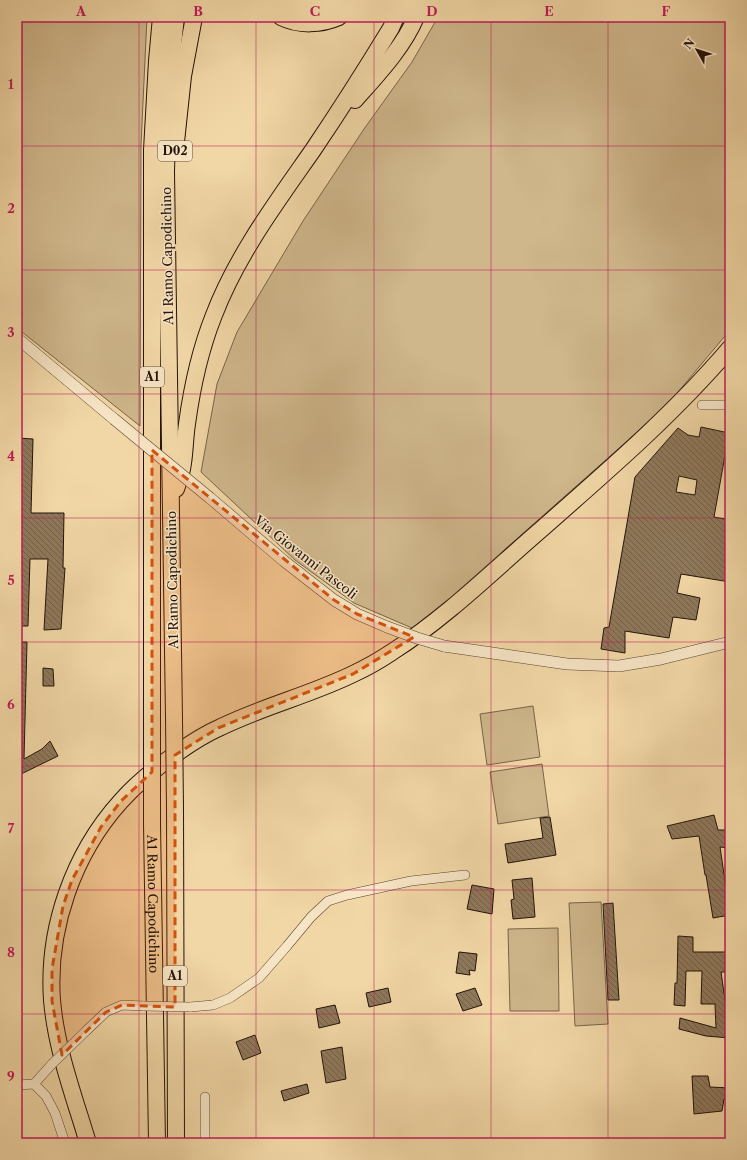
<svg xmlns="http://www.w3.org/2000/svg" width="747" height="1160" font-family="'Libre Caslon Text',serif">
<defs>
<pattern id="building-back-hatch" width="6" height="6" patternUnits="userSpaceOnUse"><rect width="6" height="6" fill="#8e785b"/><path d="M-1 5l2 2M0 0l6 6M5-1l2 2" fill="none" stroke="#746149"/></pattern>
</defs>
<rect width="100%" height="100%" fill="#f2d7a6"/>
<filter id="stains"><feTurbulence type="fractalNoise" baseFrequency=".005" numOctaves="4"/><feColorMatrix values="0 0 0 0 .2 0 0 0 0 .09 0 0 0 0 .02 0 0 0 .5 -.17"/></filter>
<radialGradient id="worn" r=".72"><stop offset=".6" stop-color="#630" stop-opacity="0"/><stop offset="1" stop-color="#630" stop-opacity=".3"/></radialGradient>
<g fill="#cfb68b" stroke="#78644a">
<polygon points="17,17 147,17 141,145 140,426 17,328"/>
<polygon points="438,17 730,17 730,330 678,392 644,426 450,598 412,628 354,603 295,560 201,472 217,384 237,332 303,221 364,129 412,62"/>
<polygon points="533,706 540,757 487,765 480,714"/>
<polygon points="542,764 549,816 498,824 490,772"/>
<polygon points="601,902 608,1024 575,1026 569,903"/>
<polygon points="558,928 559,1011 510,1011 508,929"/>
</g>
<g fill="url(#building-back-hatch)" stroke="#221209" fill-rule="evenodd">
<path d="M 701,427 L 729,433 L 714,517 L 730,520 L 730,582 L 681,574 L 677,593 L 700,598 L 696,620 L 673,617 L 669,638 L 625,631 L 625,653 L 601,649 L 604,628 L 609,627 L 635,477 L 678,428 L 688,435 L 699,437 ZM 679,476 L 697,480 L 695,495 L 676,492 Z"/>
<polygon points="17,438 33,439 31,513 64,513 63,568 65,568 61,629 44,630 48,559 30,559 28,626 17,626"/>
<polygon points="17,642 27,642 24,759 42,749 50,741 58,756 17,776 17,763 22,760 17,760"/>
<polygon points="43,668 53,669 54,686 43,686"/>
<polygon points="714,815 718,830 730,830 730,848 720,847 730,915 713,918 706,875 705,875 699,836 672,839 667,826"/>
<polygon points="550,817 556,855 508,863 505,844 543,838 540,818"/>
<polygon points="532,878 535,917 513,919 511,900 514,899 512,880"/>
<polygon points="472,885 494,889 492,914 467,909"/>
<polygon points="613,903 619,1000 608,1000 603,904"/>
<polygon points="678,936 693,937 693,952 726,952 727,972 721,972 727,1014 730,1014 730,1038 706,1036 679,1029 680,1018 716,1028 715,1004 701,1004 702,971 686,971 685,1006 674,1005 675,983 677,983"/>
<polygon points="459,952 477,954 475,971 469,970 470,975 456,973"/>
<polygon points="388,988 391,1002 369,1007 366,993"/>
<polygon points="475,988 482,1005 463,1011 456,994"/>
<polygon points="335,1005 340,1023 319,1028 316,1009"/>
<polygon points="255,1035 261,1053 243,1060 236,1042"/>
<polygon points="342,1047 346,1079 326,1083 321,1051"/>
<polygon points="692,1076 708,1076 710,1087 730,1088 730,1100 724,1099 722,1111 694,1114"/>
<polygon points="307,1084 309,1093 284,1101 281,1091"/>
</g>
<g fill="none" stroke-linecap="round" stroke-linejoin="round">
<g stroke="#564330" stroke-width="10">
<g id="minor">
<polyline points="702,405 730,405"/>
<polyline points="190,1007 213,1005 230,998 259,978 287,946 311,917 328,901 347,895 411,881 465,875"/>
<polyline points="87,1030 106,1012 122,1005 144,1006"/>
<polyline points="34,1084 52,1064"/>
<polyline points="17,1085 34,1084 46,1096 55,1113 65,1143"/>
<polyline points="205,1097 205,1143"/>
</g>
</g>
<g stroke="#564330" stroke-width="12">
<g id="tertiary">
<polyline points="17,338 114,419"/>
<polyline points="210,498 284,561 334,600 357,614 387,627"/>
<polyline points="444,646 567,664 619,666 661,659 730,642"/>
</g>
</g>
<g stroke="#221209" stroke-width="18">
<g id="motorway">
<path d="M 281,17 C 299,26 321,25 339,17"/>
<path d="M 355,100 C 377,75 403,48 416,17"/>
<polyline points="176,142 183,76 194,17"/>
<path d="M 176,489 C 179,481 182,472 183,463 C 185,450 185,437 187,424 C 192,387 200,350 214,315 C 237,255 276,203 313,150 C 340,110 366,69 391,28 L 396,17"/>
<polyline points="174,718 166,172 168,92 176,17"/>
<polyline points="152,738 152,150 157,61 161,17"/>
<polyline points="175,809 176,1143"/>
<path id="s1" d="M 152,823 L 157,1143"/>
<path d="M 88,1143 C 74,1096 56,1049 52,1000 C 47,929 73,854 121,801 C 137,783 157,767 177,753 C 191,743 205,734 221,727 C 264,706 310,695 353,674 C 366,668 380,660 392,652 C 444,619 491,573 537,533 C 604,474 672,416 730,348"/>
</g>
</g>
<use href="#minor" stroke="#f7e5c5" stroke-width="9"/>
<use href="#tertiary" stroke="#f7e5c5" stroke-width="11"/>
<use href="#motorway" stroke="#f2d7a6" stroke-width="16"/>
<g stroke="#564330" stroke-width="10" stroke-linecap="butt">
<g id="minor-bridge">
<polyline points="144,1006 190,1007"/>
<polyline points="52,1064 87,1030"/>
</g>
</g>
<g stroke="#564330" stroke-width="12" stroke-linecap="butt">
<g id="tertiary-bridge">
<polyline points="114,419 210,498"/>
<polyline points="387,627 417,638 444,646"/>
</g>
</g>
<g stroke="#221209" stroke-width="18" stroke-linecap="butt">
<g id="motorway-bridge">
<polyline points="174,718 175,809"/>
<polyline points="152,738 152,823"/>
</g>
</g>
<use href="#minor-bridge" stroke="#f7e5c5" stroke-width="9"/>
<use href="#tertiary-bridge" stroke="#f7e5c5" stroke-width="11"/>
<use href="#motorway-bridge" stroke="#f2d7a6" stroke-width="16"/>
</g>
<path fill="#d4520c" fill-opacity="0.2" stroke="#d4520c" stroke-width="3" stroke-dasharray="8 5" stroke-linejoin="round" d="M 152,450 L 334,600 L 357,614 L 414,637 L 353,674 L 218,728 L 175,755 L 175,1007 L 122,1005 L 106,1012 L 62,1055 L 52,1001 L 52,969 L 63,906 L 72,880 L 101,827 L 121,801 L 152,772 Z"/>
<path fill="none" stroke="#c2185b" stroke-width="1" stroke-opacity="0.55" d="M 139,17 L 139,1143M 256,17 L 256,1143M 374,17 L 374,1143M 491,17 L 491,1143M 608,17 L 608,1143M 17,146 L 730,146M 17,270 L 730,270M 17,394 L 730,394M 17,518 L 730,518M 17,642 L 730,642M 17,766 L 730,766M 17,890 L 730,890M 17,1014 L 730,1014"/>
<g text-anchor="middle" stroke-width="3" stroke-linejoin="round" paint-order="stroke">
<g fill="#f7e5c5" stroke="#625141" stroke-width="1">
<rect x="158" y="141" width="34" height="20" rx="3"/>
<rect x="140" y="367" width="24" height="20" rx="3"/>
<rect x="163" y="966" width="24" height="20" rx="3"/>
</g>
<g font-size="12" font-weight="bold" fill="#221209">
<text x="175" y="155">D02</text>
<text x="152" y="381">A1</text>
<text x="175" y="980">A1</text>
</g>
<g font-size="13" fill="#221209" stroke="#f7e5c5">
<text transform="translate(167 256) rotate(-91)" y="5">A1 Ramo Capodichino</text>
<text transform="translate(306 557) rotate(38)" y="5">Via Giovanni Pascoli</text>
<text transform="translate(172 580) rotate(-91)" y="5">A1 Ramo Capodichino</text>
<text dy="5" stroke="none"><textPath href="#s1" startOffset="81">A1 Ramo Capodichino</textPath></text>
</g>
</g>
<rect width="747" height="1160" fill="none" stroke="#f2d7a6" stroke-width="44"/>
<g transform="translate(697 50) rotate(309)" stroke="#f7e5c5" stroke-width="3" paint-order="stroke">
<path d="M0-3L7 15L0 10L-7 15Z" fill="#221209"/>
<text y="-6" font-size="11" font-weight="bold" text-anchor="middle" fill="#221209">N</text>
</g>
<rect x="22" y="22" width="703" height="1116" fill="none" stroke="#c2185b" stroke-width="1.5"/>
<g font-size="13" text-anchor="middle" font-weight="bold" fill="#c2185b">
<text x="81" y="16">A</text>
<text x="198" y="16">B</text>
<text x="315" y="16">C</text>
<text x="432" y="16">D</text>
<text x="549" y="16">E</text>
<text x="666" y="16">F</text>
<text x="11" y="89">1</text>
<text x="11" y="213">2</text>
<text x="11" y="337">3</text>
<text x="11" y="461">4</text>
<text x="11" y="585">5</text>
<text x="11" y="709">6</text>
<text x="11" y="833">7</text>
<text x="11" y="957">8</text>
<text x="11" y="1081">9</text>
</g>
<rect width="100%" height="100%" filter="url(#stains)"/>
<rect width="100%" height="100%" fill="url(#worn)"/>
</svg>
